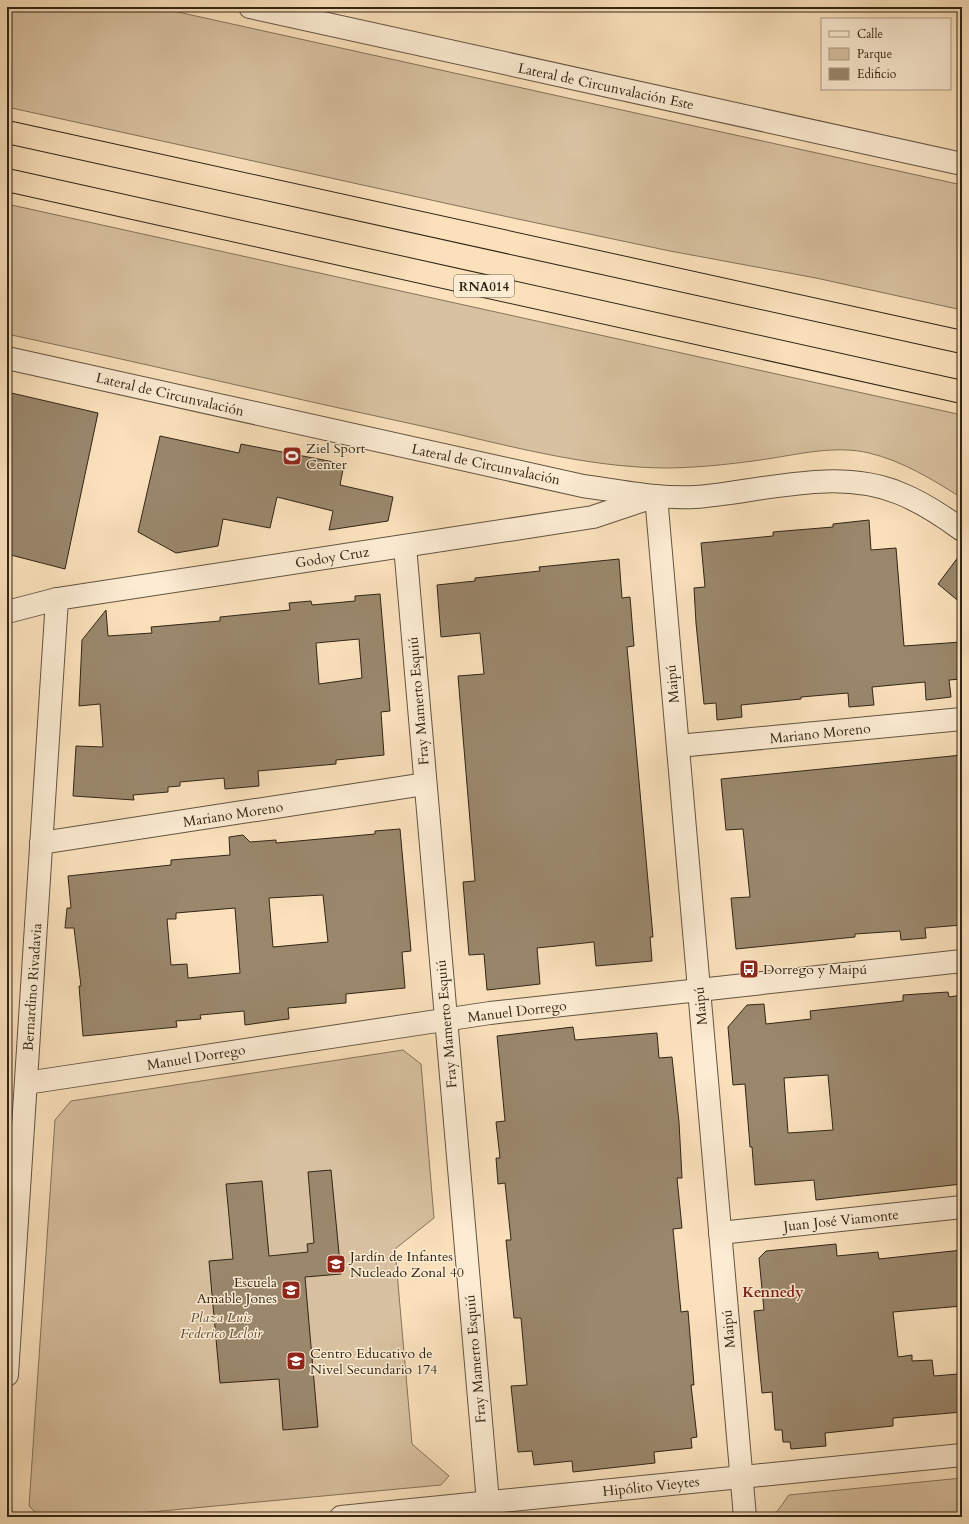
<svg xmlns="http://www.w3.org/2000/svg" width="969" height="1524" font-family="Cardo,serif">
<rect width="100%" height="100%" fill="#fae1bc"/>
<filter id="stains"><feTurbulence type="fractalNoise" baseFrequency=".005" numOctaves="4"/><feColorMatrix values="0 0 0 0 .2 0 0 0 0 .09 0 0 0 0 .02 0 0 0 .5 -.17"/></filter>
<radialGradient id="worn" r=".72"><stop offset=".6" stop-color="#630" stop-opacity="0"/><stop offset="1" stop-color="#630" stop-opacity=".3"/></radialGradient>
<g fill="#d8c1a0" stroke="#84735a">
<polygon points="7,7 155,7 962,185 962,310 816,278 670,251 513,218 7,107"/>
<path d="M 7,204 L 962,415 L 962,498 C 933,480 903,461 869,453 C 836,445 800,454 767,459 C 733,464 697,468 663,468 C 583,467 503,444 426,427 C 286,397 147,364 7,334 Z"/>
<polygon points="403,1050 421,1064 434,1218 395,1249 412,1444 449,1476 441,1485 97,1517 40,1517 29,1506 55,1120 71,1101"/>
<polygon points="962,1478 962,1517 773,1517 789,1495"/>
</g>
<g fill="#9a876c" stroke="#312515" fill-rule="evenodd">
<polygon points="7,392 98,413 65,569 7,554"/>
<polygon points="160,436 239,453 241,444 344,464 340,485 393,497 388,521 329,530 333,511 277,497 270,528 223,519 218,546 176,553 138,532"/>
<polygon points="869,520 871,550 896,548 904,646 962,642 962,679 949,680 951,697 926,700 925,682 872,687 874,705 849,707 848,693 801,697 801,699 741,705 742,717 717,720 716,703 704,704 696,623 694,588 705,587 701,543 773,536 773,532 833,527 833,524"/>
<polygon points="962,552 962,604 938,584"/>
<polygon points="619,559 622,598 630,597 634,646 627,647 653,937 650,937 652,961 596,966 594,942 537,948 540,984 487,990 484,954 469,955 463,882 475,881 458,676 484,674 480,633 441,637 437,585 475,581 475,578 540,571 539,567"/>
<path d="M 380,594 L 390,711 L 381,712 L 384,755 L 336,760 L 336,764 L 258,771 L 259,786 L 225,789 L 224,778 L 180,782 L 180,786 L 168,787 L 168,792 L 133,795 L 134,800 L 73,796 L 76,746 L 103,747 L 100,704 L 79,706 L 82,640 L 106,610 L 108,636 L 152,633 L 151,627 L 220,621 L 220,617 L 290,610 L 289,603 L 311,601 L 312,605 L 334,603 L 355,601 L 355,596 ZM 359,639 L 362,678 L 319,684 L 316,643 Z"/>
<polygon points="962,755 962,925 925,928 926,938 901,940 900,931 855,934 855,937 736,949 731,898 750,897 743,829 726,830 721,779"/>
<path d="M 400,829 L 411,951 L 402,952 L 405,988 L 346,994 L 346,1003 L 288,1008 L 289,1019 L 280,1020 L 245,1025 L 244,1011 L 200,1015 L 201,1019 L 176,1021 L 177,1027 L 83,1036 L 79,986 L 81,986 L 74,928 L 65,928 L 67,908 L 71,908 L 68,876 L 171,865 L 171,860 L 230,855 L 229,837 L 243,835 L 250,842 L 276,840 L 276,843 L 375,834 L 375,831 ZM 323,895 L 328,942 L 273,947 L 269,898 ZM 235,908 L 240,973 L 188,978 L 187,964 L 171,965 L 167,919 L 176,919 L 176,913 Z"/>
<path d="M 948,992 L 949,997 L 962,995 L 962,1184 L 816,1200 L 814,1180 L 755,1185 L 752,1147 L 750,1147 L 745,1084 L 733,1085 L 728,1027 L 747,1005 L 764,1004 L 766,1024 L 811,1019 L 810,1011 L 903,1001 L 903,995 ZM 828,1075 L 833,1130 L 788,1133 L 784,1078 Z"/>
<polygon points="573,1027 575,1040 657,1033 659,1058 672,1057 679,1122 682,1178 677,1178 682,1228 673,1229 681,1312 688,1311 694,1385 691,1385 697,1437 691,1438 692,1448 654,1452 655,1463 573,1472 572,1461 534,1465 532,1451 518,1452 511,1386 527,1385 521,1318 514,1318 506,1240 511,1240 505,1183 498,1184 496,1158 500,1158 496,1122 505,1121 497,1036"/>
<polygon points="331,1170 341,1274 305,1277 318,1427 283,1430 279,1379 220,1383 209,1261 233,1259 226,1184 262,1181 269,1256 308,1252 307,1244 314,1243 308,1172"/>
<polygon points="836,1244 837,1256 878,1252 879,1259 962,1250 962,1306 893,1312 898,1357 912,1355 912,1361 932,1360 934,1376 958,1374 962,1412 893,1418 893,1426 825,1433 826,1446 791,1449 790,1442 783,1442 782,1430 775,1430 772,1392 762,1393 754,1311 764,1310 759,1258 766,1251"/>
</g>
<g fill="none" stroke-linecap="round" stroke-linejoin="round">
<g stroke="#63543f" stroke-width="24">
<g id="minor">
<polyline points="405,546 488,1502"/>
<polyline points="7,612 57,599 593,517 656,496 745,1517"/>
<polyline points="678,746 962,719"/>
<polyline points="41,843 425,784"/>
<polyline points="26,1083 490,1013 962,961"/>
<polyline points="720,1233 962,1207"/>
<polyline points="7,1375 57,599"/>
<polyline points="341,1517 962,1455"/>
</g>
</g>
<g stroke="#63543f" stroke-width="24">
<g id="tertiary">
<polyline points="250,7 962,164"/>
<path d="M 7,358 L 583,486 C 620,491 658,499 695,497 C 761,492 835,467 899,493 C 922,502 943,516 962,530"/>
</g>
</g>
<g stroke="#312515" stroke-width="24">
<g id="motorway">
<polyline points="7,132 962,342"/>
<polyline points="7,180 962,392"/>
</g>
</g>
<use href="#minor" stroke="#fcecd3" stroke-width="22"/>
<use href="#tertiary" stroke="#fcecd3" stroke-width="22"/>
<use href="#motorway" stroke="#fae1bc" stroke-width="22"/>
</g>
<defs>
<g id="stadium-square" transform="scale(1)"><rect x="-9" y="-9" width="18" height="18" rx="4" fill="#8f2418" stroke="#fcecd3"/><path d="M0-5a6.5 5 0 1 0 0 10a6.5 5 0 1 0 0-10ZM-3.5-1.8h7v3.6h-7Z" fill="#fff"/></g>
<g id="bus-square" transform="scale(1)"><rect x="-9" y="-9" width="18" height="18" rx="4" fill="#8f2418" stroke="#fcecd3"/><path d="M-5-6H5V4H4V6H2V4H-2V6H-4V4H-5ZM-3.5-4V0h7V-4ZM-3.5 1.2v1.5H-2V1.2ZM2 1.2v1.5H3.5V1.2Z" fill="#fff"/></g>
<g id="school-square" transform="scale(1)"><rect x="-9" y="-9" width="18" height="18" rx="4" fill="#8f2418" stroke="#fcecd3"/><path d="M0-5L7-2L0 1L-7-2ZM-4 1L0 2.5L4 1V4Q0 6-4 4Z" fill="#fff"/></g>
</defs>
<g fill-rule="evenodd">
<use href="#stadium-square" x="292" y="456"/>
<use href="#bus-square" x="749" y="969"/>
<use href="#school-square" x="336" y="1264"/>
<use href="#school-square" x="291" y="1290"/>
<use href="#school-square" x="296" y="1361"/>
</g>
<g text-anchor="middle" stroke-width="3" stroke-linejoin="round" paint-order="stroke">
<rect fill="#fcecd3" stroke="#6e614e" stroke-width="1" x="454" y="275" width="60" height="22" rx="3"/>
<g font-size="13" font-weight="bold" fill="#312515">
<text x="484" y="291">RNA014</text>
</g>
<g font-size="14" fill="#312515" stroke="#fcecd3">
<text transform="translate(606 86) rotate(12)" y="5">Lateral de Circunvalación Este</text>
<text transform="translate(170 394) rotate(13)" y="5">Lateral de Circunvalación</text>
<text transform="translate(486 464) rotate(12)" y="5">Lateral de Circunvalación</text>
<text transform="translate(332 557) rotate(-9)" y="5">Godoy Cruz</text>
<text transform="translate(672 684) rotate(-95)" y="5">Maipú</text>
<text transform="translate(418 701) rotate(-95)" y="5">Fray Mamerto Esquiú</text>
<text transform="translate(820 733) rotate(-6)" y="5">Mariano Moreno</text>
<text transform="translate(233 814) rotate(-9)" y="5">Mariano Moreno</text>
<text transform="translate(32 987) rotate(-86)" y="5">Bernardino Rivadavia</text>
<text transform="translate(700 1006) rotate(-95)" y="5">Maipú</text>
<text transform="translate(517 1011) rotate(-7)" y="5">Manuel Dorrego</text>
<text transform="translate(446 1024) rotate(-95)" y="5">Fray Mamerto Esquiú</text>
<text transform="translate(196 1057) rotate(-9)" y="5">Manuel Dorrego</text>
<text transform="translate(841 1220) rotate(-6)" y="5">Juan José Viamonte</text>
<text transform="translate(728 1329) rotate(-95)" y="5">Maipú</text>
<text transform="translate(475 1359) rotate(-95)" y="5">Fray Mamerto Esquiú</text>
<text transform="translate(651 1486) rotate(-6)" y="5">Hipólito Vieytes</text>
</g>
<g font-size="14" fill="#312515" stroke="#fcecd3" text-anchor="start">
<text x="306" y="453">Ziel Sport<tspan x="306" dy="16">Center</tspan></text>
<text x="763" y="974">Dorrego y Maipú</text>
<text x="350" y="1261">Jardín de Infantes<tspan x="350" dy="16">Nucleado Zonal 40</tspan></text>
<text x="277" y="1287" text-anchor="end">Escuela<tspan x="277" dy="16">Amable Jones</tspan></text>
<text x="310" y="1358">Centro Educativo de<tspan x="310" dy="16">Nivel Secundario 174</tspan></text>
</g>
<g font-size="14" font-style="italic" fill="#5b4c38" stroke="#fcecd3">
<text x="221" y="1322">Plaza Luis<tspan x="221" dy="16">Federico Leloir</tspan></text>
</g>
<g font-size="15" font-weight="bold" fill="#7a1f14" stroke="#fcecd3">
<text x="773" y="1297">Kennedy</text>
</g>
</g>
<rect width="969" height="1524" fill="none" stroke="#fae1bc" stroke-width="24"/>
<rect x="8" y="8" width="953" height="1508" fill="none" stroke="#312515" stroke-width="2"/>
<rect x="12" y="12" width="945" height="1500" fill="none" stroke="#312515"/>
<rect x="821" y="18" width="130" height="72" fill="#fcecd3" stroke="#ab9c87"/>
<rect x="829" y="31" width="20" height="6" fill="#fcecd3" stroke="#ab9c87"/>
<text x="857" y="38" font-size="12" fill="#312515">Calle</text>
<rect x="829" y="48" width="20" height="12" fill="#d8c1a0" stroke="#ab9c87"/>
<text x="857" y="58" font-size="12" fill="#312515">Parque</text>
<rect x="829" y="68" width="20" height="12" fill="#9a876c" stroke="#ab9c87"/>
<text x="857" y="78" font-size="12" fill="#312515">Edificio</text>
<rect width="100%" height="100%" filter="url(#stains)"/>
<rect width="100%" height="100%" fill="url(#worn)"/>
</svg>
